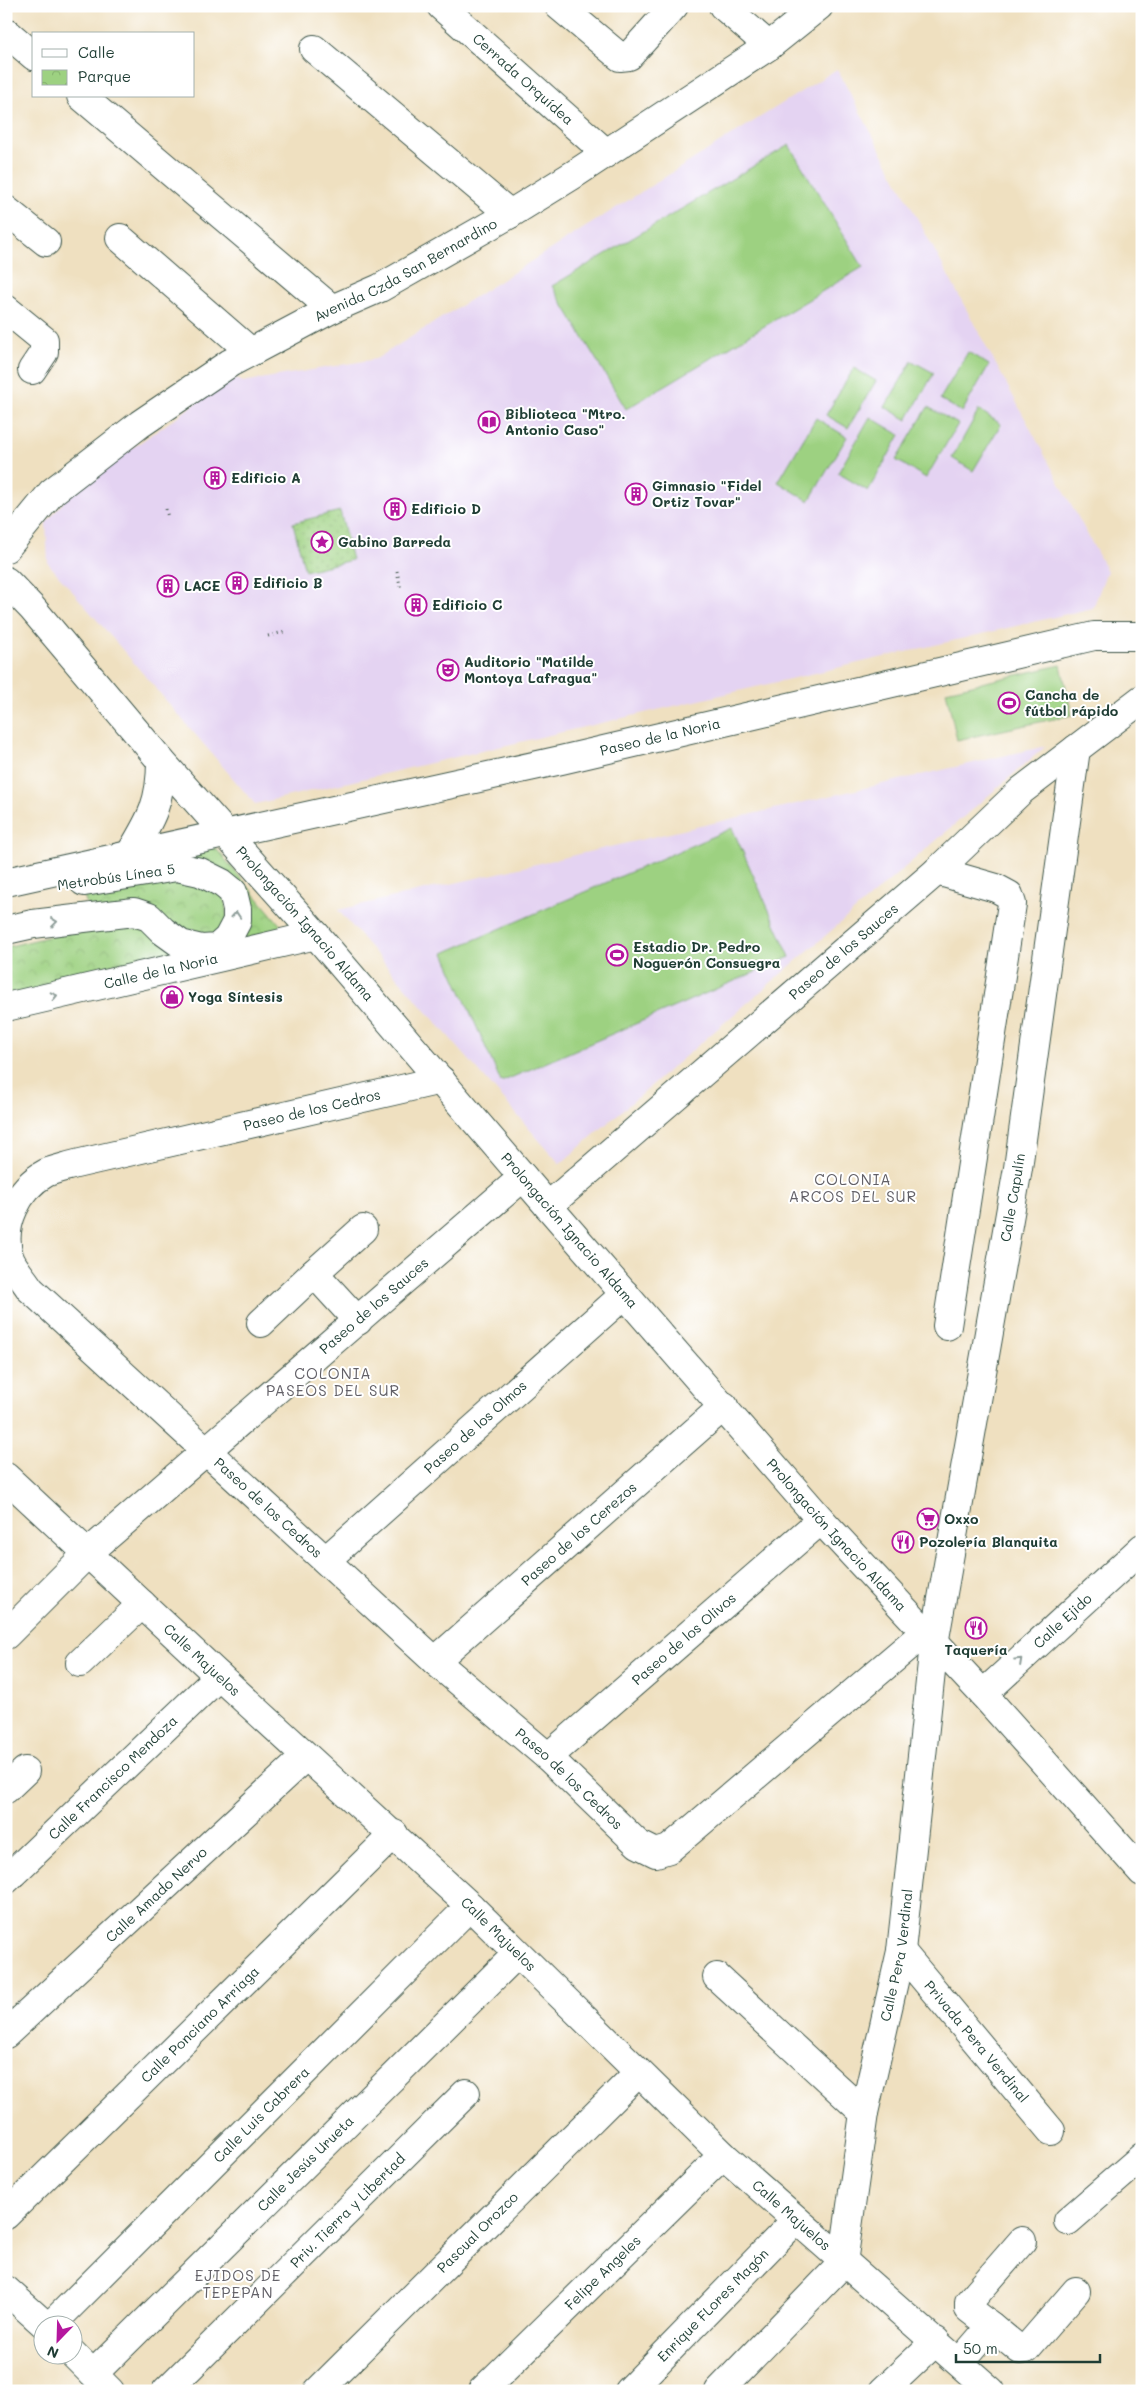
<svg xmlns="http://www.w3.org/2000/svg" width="1148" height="2397" font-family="Mali,sans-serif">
<defs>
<pattern id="grass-dots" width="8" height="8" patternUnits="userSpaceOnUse" patternTransform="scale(1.25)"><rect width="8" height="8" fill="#9dd181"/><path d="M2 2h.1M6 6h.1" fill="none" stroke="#87b470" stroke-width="1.8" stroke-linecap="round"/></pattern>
<pattern id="park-crowns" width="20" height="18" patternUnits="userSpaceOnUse" patternTransform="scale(1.25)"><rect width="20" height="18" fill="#9dd181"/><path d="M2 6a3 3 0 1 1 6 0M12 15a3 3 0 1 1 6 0" fill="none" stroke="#87b470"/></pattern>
</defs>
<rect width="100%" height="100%" fill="#fff"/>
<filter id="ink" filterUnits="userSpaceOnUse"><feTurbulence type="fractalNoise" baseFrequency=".02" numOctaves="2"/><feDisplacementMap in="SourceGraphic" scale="10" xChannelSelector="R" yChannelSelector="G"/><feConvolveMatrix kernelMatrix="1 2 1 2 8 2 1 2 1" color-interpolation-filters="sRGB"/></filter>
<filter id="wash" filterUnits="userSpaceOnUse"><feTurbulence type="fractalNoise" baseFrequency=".0096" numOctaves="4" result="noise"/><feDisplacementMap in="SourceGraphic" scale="20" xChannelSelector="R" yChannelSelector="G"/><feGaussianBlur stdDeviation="1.12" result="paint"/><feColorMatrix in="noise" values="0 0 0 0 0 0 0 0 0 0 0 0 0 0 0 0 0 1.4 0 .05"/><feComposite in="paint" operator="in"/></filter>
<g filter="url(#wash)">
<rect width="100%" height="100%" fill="#efe0c0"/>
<g fill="#e4d3f2">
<polygon points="837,69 1107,571 1093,608 255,804 48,563 46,523 77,486 180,415 231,376 243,382 376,359"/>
<polygon points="1046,746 560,1164 338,910"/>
</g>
<polygon fill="url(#grass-dots)" stroke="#5e875a" points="340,511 352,560 305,571 293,523"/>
<g fill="url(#park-crowns)" stroke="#5e875a">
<polygon points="213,845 293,940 6,1002 6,947 127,918 195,952 242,908 181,856"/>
<polygon points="178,873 225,897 227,925 202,943 90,913 82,891"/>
</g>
<g fill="#9dd181" stroke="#5e875a">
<polygon points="789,145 863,267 626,409 552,286"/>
<polygon points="968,352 989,365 962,412 940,399"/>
<polygon points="912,361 934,373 907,420 885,407"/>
<polygon points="854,368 876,381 848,428 826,415"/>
<polygon points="928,407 958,424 926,478 896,460"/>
<polygon points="979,410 1001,424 973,471 952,458"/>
<polygon points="870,417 900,435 868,491 838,473"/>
<polygon points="816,418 847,437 809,501 778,482"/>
<polygon points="1061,665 1072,715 957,740 946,691"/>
<polygon points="732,828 790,957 501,1082 444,953"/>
</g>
</g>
<g filter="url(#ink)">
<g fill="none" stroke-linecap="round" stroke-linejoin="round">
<g stroke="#3e5549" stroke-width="30">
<g id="minor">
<path id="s1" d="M 441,6 L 606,153"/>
<polyline points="559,6 620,57 629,56 674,6"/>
<polyline points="723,6 769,46"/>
<polyline points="6,32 34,56"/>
<polyline points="314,49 510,214"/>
<polyline points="81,96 332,309"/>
<polyline points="6,210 46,242"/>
<polyline points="120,238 250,351"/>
<polyline points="6,309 44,340 44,352 32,370"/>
<path id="s2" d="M 6,548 L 52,492 L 140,424 L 230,363 L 332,309 L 380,288 L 510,214 L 573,175 L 769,46 L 819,6"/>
<path id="s3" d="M 6,581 L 32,608 L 161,761 L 316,935 L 548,1206 L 821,1520 L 983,1694 L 1142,1872"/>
<path d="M 130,854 C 151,819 161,803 161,761"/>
<polyline points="937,871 996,888 1009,895 1012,904 947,1326"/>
<path id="s4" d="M 6,882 L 561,760 L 1094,636 L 1142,636"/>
<polyline points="6,930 33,924 134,912 149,917 163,931 181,944 202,949 217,948 228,938 237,921 237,909 233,892 222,883 200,872 177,867 84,882"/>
<path id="s5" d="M 6,1007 L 316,935"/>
<path id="s6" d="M 441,1080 L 76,1164 C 66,1167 55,1169 46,1173 C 18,1188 0,1225 9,1256 C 12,1267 24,1279 30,1289 L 435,1661 L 548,1757 L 638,1844 L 656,1853 L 669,1849 L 924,1633"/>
<path id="s7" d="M 548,1206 L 937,871 L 1022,790 L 1142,699"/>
<polyline points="314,1273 363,1229"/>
<polyline points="261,1323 314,1273 358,1321"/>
<path id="s8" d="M 6,1477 L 219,1676 L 470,1906 L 723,2155 L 991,2391"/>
<path id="s9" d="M 326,1560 L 625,1294"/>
<path id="s10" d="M 6,1635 L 88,1553 L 523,1177"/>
<path id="s11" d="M 435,1661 L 724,1406"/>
<polyline points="80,1663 142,1604"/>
<path id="s12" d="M 983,1694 L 1142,1548"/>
<path id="s13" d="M 548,1757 L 821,1520"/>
<polyline points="6,1789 25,1771"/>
<path id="s14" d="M 6,1880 L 219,1676"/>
<path id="s15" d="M 901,1951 L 1051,2131"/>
<polyline points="717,1977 864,2113"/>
<path id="s16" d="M 6,2034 L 306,1756"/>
<path id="s17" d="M 6,2215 L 394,1834"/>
<polyline points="1068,2221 1142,2157"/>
<polyline points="6,2290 44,2324"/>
<path id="s18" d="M 52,2324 L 470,1906"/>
<polyline points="991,2326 1020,2350 1026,2349 1076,2291"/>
<polyline points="72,2353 110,2391"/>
<polyline points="960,2362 991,2326 969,2309 969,2302 1022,2241"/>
<path id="s19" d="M 93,2374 L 517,1954"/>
<path id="s20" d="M 166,2391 L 466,2093"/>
<path id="s21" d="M 318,2391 L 638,2073"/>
<path id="s22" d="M 482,2391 L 723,2155"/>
<path id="s23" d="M 629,2391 L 796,2220"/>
<path id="s24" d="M 719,2391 L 843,2263 L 864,2113 L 901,1951 L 934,1644 L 1018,1168 L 1076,749"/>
<polyline points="883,2391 936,2341"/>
</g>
</g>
<g stroke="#3e5549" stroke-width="3" stroke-dasharray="1 4" stroke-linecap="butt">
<polyline points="166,509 168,518"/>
<polyline points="397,571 401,590"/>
<polyline points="268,636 287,631"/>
</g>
<use href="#minor" stroke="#fff" stroke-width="28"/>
</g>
<defs><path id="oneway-chevron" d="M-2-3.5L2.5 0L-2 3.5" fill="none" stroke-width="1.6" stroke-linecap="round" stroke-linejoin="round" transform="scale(1.25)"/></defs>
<g stroke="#8f9e9a">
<use href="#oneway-chevron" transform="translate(236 915) rotate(-86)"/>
<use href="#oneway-chevron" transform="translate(54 922) rotate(-7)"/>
<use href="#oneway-chevron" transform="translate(54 996) rotate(-13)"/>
<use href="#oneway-chevron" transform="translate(1019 1661) rotate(-43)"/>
</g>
</g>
<defs>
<g id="library-ring" transform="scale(1.125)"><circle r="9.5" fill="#fff" stroke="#b5179e" stroke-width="1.5"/><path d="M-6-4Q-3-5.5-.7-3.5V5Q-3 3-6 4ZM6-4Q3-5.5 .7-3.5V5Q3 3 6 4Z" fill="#b5179e"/></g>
<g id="building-ring" transform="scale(1.125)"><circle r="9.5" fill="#fff" stroke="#b5179e" stroke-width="1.5"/><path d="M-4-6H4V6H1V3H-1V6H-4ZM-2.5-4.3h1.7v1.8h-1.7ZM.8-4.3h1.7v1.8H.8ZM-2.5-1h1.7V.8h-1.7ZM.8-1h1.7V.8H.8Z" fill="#b5179e"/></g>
<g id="sight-ring" transform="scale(1.125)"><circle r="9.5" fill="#fff" stroke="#b5179e" stroke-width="1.5"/><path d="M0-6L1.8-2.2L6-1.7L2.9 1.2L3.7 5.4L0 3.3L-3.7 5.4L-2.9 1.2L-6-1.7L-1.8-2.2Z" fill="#b5179e"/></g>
<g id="theatre-ring" transform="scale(1.125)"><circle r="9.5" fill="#fff" stroke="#b5179e" stroke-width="1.5"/><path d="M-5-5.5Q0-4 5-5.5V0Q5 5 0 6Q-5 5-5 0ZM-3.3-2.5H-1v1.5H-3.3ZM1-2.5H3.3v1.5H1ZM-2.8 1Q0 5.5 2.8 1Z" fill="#b5179e"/></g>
<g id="stadium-ring" transform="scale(1.125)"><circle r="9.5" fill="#fff" stroke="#b5179e" stroke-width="1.5"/><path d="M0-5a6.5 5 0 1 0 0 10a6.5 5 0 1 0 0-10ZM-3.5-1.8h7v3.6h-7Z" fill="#b5179e"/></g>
<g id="shop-ring" transform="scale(1.125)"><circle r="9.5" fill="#fff" stroke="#b5179e" stroke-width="1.5"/><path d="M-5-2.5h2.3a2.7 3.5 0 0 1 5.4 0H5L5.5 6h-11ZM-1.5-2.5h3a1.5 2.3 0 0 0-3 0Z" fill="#b5179e"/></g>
<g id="supermarket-ring" transform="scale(1.125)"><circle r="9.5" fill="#fff" stroke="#b5179e" stroke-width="1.5"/><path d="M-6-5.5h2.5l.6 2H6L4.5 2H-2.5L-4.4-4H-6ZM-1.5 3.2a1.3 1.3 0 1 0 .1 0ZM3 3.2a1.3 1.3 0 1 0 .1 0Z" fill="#b5179e"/></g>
<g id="restaurant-ring" transform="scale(1.125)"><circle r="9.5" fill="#fff" stroke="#b5179e" stroke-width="1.5"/><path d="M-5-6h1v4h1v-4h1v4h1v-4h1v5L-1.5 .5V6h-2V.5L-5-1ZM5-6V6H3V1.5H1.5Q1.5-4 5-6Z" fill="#b5179e"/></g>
</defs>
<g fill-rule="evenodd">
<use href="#library-ring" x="489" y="422"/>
<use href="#building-ring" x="215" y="478"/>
<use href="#building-ring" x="636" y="494"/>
<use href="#building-ring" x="395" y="509"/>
<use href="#sight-ring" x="322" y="542"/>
<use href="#building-ring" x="237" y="583"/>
<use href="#building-ring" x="168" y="586"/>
<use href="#building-ring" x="416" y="605"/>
<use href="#theatre-ring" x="448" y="670"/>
<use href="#stadium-ring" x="1009" y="703"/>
<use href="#stadium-ring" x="617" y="955"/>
<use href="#shop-ring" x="172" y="997"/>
<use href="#supermarket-ring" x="928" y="1519"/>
<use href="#restaurant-ring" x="903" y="1542"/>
<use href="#restaurant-ring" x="976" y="1628"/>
</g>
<g text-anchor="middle" stroke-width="4" stroke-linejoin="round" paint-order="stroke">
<g font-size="14" fill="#1f3d34" stroke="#fff">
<text dy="5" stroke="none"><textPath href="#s1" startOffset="110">Cerrada Orquídea</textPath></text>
<text dy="5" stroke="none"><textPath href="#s2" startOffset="491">Avenida Czda San Bernardino</textPath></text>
<text dy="5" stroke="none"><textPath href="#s4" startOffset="670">Paseo de la Noria</textPath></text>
<text transform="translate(116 877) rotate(-8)" y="5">Metrobús Línea 5</text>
<text dy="5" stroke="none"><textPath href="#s3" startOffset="455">Prolongación Ignacio Aldama</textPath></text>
<text dy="5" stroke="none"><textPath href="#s7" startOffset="390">Paseo de los Sauces</textPath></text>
<text dy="5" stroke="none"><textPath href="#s5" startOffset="159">Calle de la Noria</textPath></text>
<text transform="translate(312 1110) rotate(-13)" y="5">Paseo de los Cedros</text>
<text dy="5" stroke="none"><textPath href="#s24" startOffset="1258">Calle Capulín</textPath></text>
<text dy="5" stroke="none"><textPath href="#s3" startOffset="860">Prolongación Ignacio Aldama</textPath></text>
<text dy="5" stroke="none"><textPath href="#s10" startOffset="494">Paseo de los Sauces</textPath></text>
<text dy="5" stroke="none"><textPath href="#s9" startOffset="200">Paseo de los Olmos</textPath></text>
<text dy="5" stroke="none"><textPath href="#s6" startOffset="866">Paseo de los Cedros</textPath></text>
<text dy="5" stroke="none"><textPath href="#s11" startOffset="192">Paseo de los Cerezos</textPath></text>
<text dy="5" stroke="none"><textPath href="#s3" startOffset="1265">Prolongación Ignacio Aldama</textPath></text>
<text dy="5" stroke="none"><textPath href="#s12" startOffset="108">Calle Ejido</textPath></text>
<text dy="5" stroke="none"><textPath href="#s13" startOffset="180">Paseo de los Olivos</textPath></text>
<text dy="5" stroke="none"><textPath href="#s8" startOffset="268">Calle Majuelos</textPath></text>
<text dy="5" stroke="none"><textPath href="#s14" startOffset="148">Calle Francisco Mendoza</textPath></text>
<text dy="5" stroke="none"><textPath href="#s6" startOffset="1271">Paseo de los Cedros</textPath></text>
<text dy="5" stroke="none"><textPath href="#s16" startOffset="205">Calle Amado Nervo</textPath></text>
<text dy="5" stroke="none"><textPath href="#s8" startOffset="672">Calle Majuelos</textPath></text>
<text dy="5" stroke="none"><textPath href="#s24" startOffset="491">Calle Pera Verdinal</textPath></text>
<text dy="5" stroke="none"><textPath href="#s17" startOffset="272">Calle Ponciano Arriaga</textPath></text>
<text dy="5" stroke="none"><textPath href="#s15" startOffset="118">Privada Pera Verdinal</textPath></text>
<text dy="5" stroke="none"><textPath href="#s18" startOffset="296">Calle Luis Cabrera</textPath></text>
<text dy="5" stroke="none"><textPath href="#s19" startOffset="299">Calle Jesús Urueta</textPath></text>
<text dy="5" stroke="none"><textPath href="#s20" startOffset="256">Priv. Tierra y Libertad</textPath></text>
<text dy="5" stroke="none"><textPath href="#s8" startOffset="1078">Calle Majuelos</textPath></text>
<text dy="5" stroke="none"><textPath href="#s21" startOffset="225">Pascual Orozco</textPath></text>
<text dy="5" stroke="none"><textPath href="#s22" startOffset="169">Felipe Angeles</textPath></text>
<text dy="5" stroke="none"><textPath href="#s23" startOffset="120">Enrique FLores Magón</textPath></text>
</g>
<g font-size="14" font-weight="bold" fill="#1f3d34" stroke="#fff" text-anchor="start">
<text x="505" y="419">Biblioteca "Mtro.<tspan x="505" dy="16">Antonio Caso"</tspan></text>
<text x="231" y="483">Edificio A</text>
<text x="652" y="491">Gimnasio "Fidel<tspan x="652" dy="16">Ortiz Tovar"</tspan></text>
<text x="411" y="514">Edificio D</text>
<text x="338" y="547">Gabino Barreda</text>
<text x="253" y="588">Edificio B</text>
<text x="184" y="591">LACE</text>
<text x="432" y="610">Edificio C</text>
<text x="464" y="667">Auditorio "Matilde<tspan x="464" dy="16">Montoya Lafragua"</tspan></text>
<text x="1025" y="700">Cancha de<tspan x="1025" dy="16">fútbol rápido</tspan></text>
<text x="633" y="952">Estadio Dr. Pedro<tspan x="633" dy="16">Noguerón Consuegra</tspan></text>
<text x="188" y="1002">Yoga Síntesis</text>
<text x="944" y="1524">Oxxo</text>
<text x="919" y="1547">Pozolería Blanquita</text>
<text x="976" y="1655" text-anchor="middle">Taquería</text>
</g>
<g font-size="15" letter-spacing="1" fill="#636168" stroke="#fff">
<text x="853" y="1185">COLONIA<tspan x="853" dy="17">ARCOS DEL SUR</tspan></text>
<text x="333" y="1379">COLONIA<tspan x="333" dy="17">PASEOS DEL SUR</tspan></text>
<text x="238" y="2281">EJIDOS DE<tspan x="238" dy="17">TEPEPAN</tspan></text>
</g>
</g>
<rect width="1148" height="2397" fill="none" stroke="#fff" stroke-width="25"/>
<rect x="32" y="32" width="162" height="65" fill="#ffffff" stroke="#a5b1ae"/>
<rect x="42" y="49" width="25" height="8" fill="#ffffff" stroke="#a5b1ae"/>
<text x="78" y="58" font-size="15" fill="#1f3d34">Calle</text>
<rect x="42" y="70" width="25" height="15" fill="url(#park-crowns)" stroke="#a5b1ae"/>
<text x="78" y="82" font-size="15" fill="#1f3d34">Parque</text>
<g transform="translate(58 2340) rotate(203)"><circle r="24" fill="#ffffff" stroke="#a5b1ae"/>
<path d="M0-4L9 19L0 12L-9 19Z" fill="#b5179e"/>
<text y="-8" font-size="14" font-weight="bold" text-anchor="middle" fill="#1f3d34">N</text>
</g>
<path d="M956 2354v8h144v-8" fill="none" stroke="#1f3d34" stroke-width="2.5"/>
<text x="963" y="2354" font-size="15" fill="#1f3d34" stroke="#ffffff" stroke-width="4" paint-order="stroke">50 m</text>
</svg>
